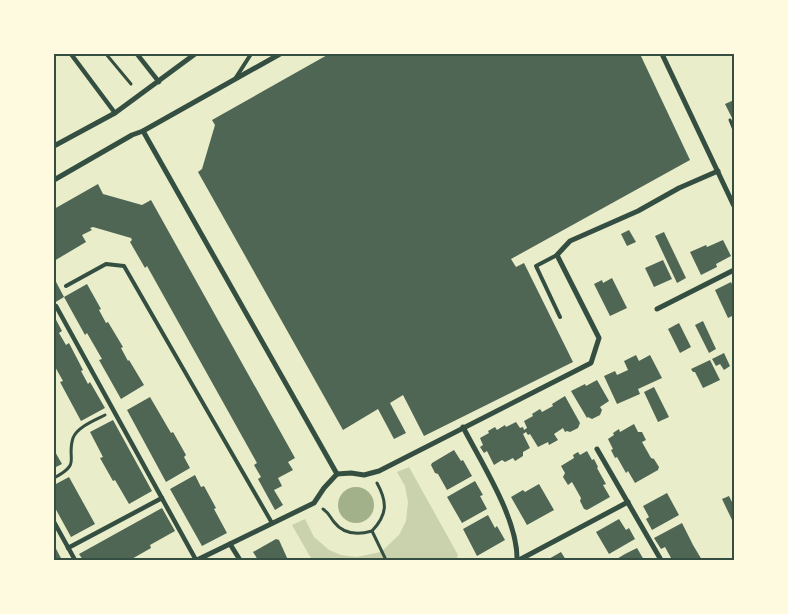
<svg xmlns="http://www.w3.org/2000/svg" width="788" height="614" font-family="Merriweather,serif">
<rect width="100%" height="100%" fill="#e9edc9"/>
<polygon fill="#cad2ad" points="409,467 458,555 456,560 312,560 292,525 305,519 314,537 329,550 341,555 356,557 381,552 399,535 406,521 408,502 405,486 397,472"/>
<circle fill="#a3b18a" cx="356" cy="505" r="18"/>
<g fill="#4f6655">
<polygon points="329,54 640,54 690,160 511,259 516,267 524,263 573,362 424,436 403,395 390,403 406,433 394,439 378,409 343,430 198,172 202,169 215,125 212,120"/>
<polygon points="734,100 734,122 725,104"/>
<polygon points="98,184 103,194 142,205 151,200 295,458 288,462 293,470 278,478 282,486 274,490 283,505 275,510 258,479 261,477 254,465 257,463 147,266 145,268 130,242 132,240 131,238 93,227 90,228 92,230 82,235 86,242 54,261 54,209"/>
<polygon points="629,230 636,242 627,246 621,234"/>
<polygon points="664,232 686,278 677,283 655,236"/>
<polygon points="723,240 731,256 716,264 717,267 701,275 690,252 706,245 707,247"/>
<polygon points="663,260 672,279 654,287 645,268"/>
<polygon points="54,278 64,297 54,303"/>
<polygon points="612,278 627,308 610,316 594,284 602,280 603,283"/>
<polygon points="731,282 734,289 734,315 728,318 715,290"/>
<polygon points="87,284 101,309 99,310 106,323 108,322 123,347 121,348 128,361 129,360 144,385 121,399 99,360 102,359 87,333 85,335 64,297"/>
<polygon points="54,316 62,331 59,333 66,345 69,343 83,370 81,371 88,384 90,382 105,408 81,421 60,382 63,381 54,365"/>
<polygon points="703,321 716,349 709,353 695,325"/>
<polygon points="679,323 691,347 680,353 668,329"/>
<polygon points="724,353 730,366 724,370 720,364 716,366 712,359"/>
<polygon points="636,355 639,361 650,355 662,378 638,389 640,394 617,404 604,376 615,371 617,375 628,370 624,361"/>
<polygon points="710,360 720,380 703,388 695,372 693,372 691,369"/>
<polygon points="597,380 609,401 600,407 602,410 600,415 592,419 588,417 587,418 571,391 585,384 586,386"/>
<polygon points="654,387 669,417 658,422 644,392"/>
<polygon points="565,396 580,423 578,428 570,432 567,431 565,432 563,428 554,434 558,440 549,445 548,442 538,447 530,434 528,435 526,432 523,434 530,448 523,452 523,456 515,461 513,458 505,462 502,460 494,465 487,451 484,453 480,447 483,445 480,438 489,433 488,431 495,427 497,430 505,425 506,427 516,422 520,428 523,427 524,430 527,428 524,421 533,416 532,414 540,409 542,412 553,406 552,404"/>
<polygon points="150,397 171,433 173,432 186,455 184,457 190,468 166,482 127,410"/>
<polygon points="113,420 152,491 129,504 115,480 113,481 100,458 103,457 90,432"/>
<polygon points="634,424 638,432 642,432 646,440 642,442 651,458 654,459 659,467 658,470 635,483 628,471 626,473 617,457 615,458 611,450 613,449 608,439 614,435 613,433 619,429 620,432"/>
<polygon points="54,450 62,464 54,468"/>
<polygon points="454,450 461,461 463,460 472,476 447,490 438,474 435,473 431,465 432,463"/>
<polygon points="587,451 592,460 594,459 598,467 597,468 606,484 603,485 610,497 587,510 584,509 580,501 581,498 572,482 568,485 563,477 565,473 561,466 574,458 573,455 578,452 580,455"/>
<polygon points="195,475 201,487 204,486 216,508 214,509 227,533 202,546 170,489"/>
<polygon points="69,477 95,524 71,537 54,506 54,485"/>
<polygon points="475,481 483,495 480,496 487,509 462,523 447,497"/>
<polygon points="539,484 554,510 527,525 511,497 523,490 525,492"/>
<polygon points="667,493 679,515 652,530 646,519 649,517 643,506"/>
<polygon points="729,496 734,506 734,524 722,499"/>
<polygon points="162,508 175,531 150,545 151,548 130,560 83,560 79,554"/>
<polygon points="488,515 495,528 497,526 505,540 477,556 463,529"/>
<polygon points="619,519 626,530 629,528 635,539 609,554 596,532"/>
<polygon points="682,523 693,545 702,560 669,560 668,559 671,558 665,547 661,549 654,538"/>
<polygon points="276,539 279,540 288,560 258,560 253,552"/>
<polygon points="54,545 62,560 54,560"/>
<polygon points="637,548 644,560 615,560 625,554"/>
<polygon points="561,552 566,560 547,560"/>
</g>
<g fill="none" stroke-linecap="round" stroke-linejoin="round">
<g stroke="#344e41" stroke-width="3">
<polyline points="106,54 131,84"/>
<polyline points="730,120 734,130"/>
<path d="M 54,478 C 82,463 66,460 73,438 C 77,427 95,420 105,415"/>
<path d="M 377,483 C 388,503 387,515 372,531 L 386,560"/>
<path d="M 323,509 C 329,513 330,517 334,522 C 344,535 358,535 372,531"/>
</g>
<g stroke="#344e41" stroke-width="4">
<polyline points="235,79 251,54"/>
<polyline points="557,255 536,266 560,317"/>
<polyline points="66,286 106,264 124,266 272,523"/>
</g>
<g stroke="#344e41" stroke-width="4.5">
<polyline points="71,54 115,113"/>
<polyline points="137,54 159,82"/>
<polyline points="56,306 196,560"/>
<polyline points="54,522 75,560"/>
<polyline points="68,548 162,498"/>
</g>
<g stroke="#344e41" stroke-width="5">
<polyline points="662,54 734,206"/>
<polyline points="143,131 337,474"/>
<polyline points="54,146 115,113 195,54"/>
<polyline points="54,180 132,135 143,131 280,54"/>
<polyline points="657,309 734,270"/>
<path d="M 463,427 C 482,464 518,519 517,560"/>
<polyline points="597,449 661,560"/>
<polyline points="337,474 351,473 364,475 379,471 591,363 599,338 557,255 570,241 638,211 679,188 718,171"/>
<polyline points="230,544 240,560"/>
<polyline points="197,560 314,503 324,488 337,474"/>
<polyline points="519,560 628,502"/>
</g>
</g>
<rect width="788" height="614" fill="none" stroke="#fefae0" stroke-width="110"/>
<rect x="55" y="55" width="678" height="504" fill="none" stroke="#344e41" stroke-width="2"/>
</svg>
